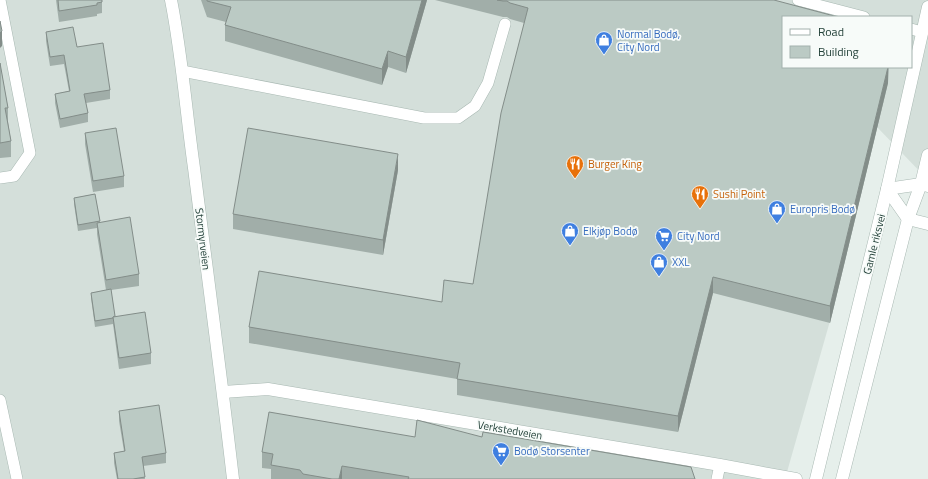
<svg xmlns="http://www.w3.org/2000/svg" width="928" height="479" font-family="'Titillium Web',sans-serif">
<rect width="100%" height="100%" fill="#e6efeb"/>
<path fill="#d4dfda" fill-rule="evenodd" d="M 0,0 L 928,0 L 928,180 L 877,127 L 830,321 L 785,479 L 0,479 ZM 783,17 L 911,17 L 911,67 L 783,67 Z"/>
<g fill="none" stroke-linecap="round" stroke-linejoin="round">
<g stroke="#a8b8b2" stroke-width="12">
<g id="service">
<polyline points="798,0 864,17"/>
<polyline points="911,29 922,32"/>
<polyline points="182,71 424,118 458,118 475,106 488,83 505,24"/>
<polyline points="0,178 14,176 30,153 0,0"/>
<polyline points="0,400 17,479"/>
<polyline points="717,479 720,465"/>
</g>
</g>
<g stroke="#a8b8b2" stroke-width="13">
<g id="minor">
<path d="M 171,0 C 182,55 186,112 194,168 C 207,271 221,375 233,479"/>
<polyline points="928,186 921,184 887,189 908,219 928,224"/>
<polyline points="223,392 268,389 720,465 796,479"/>
</g>
</g>
<g stroke="#a8b8b2" stroke-width="13">
<g id="tertiary">
<polyline points="816,479 887,189 928,7"/>
<polyline points="842,479 908,219 921,184 928,155"/>
</g>
</g>
<use href="#service" stroke="#fff" stroke-width="11"/>
<use href="#minor" stroke="#fff" stroke-width="12"/>
<use href="#tertiary" stroke="#fff" stroke-width="12"/>
</g>
<g fill="#a1aea9">
<polygon points="56,0 102,0 102,13 97,14 97,16 59,22"/>
<polygon points="201,0 427,0 406,73 388,67 382,85 225,41 225,25 226,22 207,17"/>
<polygon points="435,0 774,0 889,67 888,83 830,323 713,293 678,432 457,395 457,379 249,343 249,327 442,302 473,284 524,23 510,19 507,17 503,17"/>
<polygon points="46,32 77,47 110,90 110,99 86,103 88,113 88,122 60,128 55,103 55,94 69,91 64,64 50,66 46,41"/>
<polygon points="0,63 8,108 8,122 11,141 11,157 0,158"/>
<polygon points="85,133 124,176 124,187 93,192 85,144"/>
<polygon points="398,170 383,255 233,229 233,214"/>
<polygon points="95,194 100,222 139,274 139,286 111,290 115,316 151,353 151,364 119,369 113,324 95,327 91,298 91,293 106,290 97,234 97,228 78,231 74,204 74,198"/>
<polygon points="119,411 166,453 166,463 143,466 145,479 117,479 114,463 114,453 124,451 119,421"/>
<polygon points="415,437 482,437 695,479 271,479 271,469 262,468 262,452"/>
</g>
<g fill="#838d89">
<polygon points="422,0 427,0 406,73 406,57"/>
<polygon points="2,31 2,46 0,48 0,33"/>
<polygon points="388,51 388,67 382,85 382,69"/>
<polygon points="888,67 888,83 830,323 830,306"/>
<polygon points="398,154 398,170 383,255 383,240"/>
<polygon points="713,277 713,293 678,432 678,416"/>
<polygon points="342,466 342,479 339,479"/>
</g>
<g fill="#bbcac4" stroke="#838d89">
<polygon points="58,0 102,0 102,2 97,3 97,5 59,11"/>
<polygon points="207,0 422,0 406,57 388,51 382,69 225,25 231,7 207,1"/>
<polygon points="497,0 774,0 838,17 783,17 783,67 888,67 830,306 713,277 678,416 457,379 460,363 249,327 259,271 442,302 444,280 473,284 501,113 528,8 510,3 507,1 503,1"/>
<polygon points="0,21 2,31 0,33"/>
<polygon points="73,27 77,47 103,43 110,90 84,94 88,113 60,119 55,94 70,91 64,55 50,57 46,32"/>
<polygon points="0,63 8,108 5,108 11,141 0,143"/>
<polygon points="116,128 124,176 93,181 85,133"/>
<polygon points="248,128 398,154 383,240 233,214"/>
<polygon points="95,194 100,221 78,225 74,198"/>
<polygon points="130,217 139,274 106,280 97,223"/>
<polygon points="111,289 115,316 113,317 113,318 95,321 91,293"/>
<polygon points="145,312 151,353 119,358 113,317"/>
<polygon points="159,405 166,453 142,457 145,477 133,479 118,479 114,453 125,451 119,411"/>
<polygon points="269,412 415,437 417,420 482,437 483,432 691,467 695,479 408,479 409,477 342,466 339,479 332,479 303,474 300,470 271,465 273,454 262,452"/>
</g>
<defs>
<g id="shop-pin" transform="scale(0.9)"><path d="M0 17L-7.5 6A9.5 9.5 0 1 1 7.5 6Z" fill="#3f7fe0" stroke="#f7fbf9"/><path d="M-5-2.5h2.3a2.7 3.5 0 0 1 5.4 0H5L5.5 6h-11ZM-1.5-2.5h3a1.5 2.3 0 0 0-3 0Z" fill="#fff"/></g>
<g id="restaurant-pin" transform="scale(0.9)"><path d="M0 17L-7.5 6A9.5 9.5 0 1 1 7.5 6Z" fill="#e8710a" stroke="#f7fbf9"/><path d="M-5-6h1v4h1v-4h1v4h1v-4h1v5L-1.5 .5V6h-2V.5L-5-1ZM5-6V6H3V1.5H1.5Q1.5-4 5-6Z" fill="#fff"/></g>
<g id="supermarket-pin" transform="scale(0.9)"><path d="M0 17L-7.5 6A9.5 9.5 0 1 1 7.5 6Z" fill="#3f7fe0" stroke="#f7fbf9"/><path d="M-6-5.5h2.5l.6 2H6L4.5 2H-2.5L-4.4-4H-6ZM-1.5 3.2a1.3 1.3 0 1 0 .1 0ZM3 3.2a1.3 1.3 0 1 0 .1 0Z" fill="#fff"/></g>
</defs>
<g fill-rule="evenodd">
<use href="#shop-pin" x="604" y="40"/>
<use href="#restaurant-pin" x="575" y="164"/>
<use href="#restaurant-pin" x="700" y="194"/>
<use href="#shop-pin" x="777" y="209"/>
<use href="#shop-pin" x="570" y="231"/>
<use href="#supermarket-pin" x="664" y="236"/>
<use href="#shop-pin" x="659" y="262"/>
<use href="#supermarket-pin" x="501" y="451"/>
</g>
<g text-anchor="middle" stroke-width="3.5" stroke-linejoin="round" paint-order="stroke">
<g font-size="11" fill="#366cbe" stroke="#f7fbf9" text-anchor="start">
<text x="617" y="38">Normal Bodø,<tspan x="617" dy="13">City Nord</tspan></text>
<text x="790" y="213">Europris Bodø</text>
<text x="583" y="235">Elkjøp Bodø</text>
<text x="677" y="240">City Nord</text>
<text x="672" y="266">XXL</text>
<text x="514" y="455">Bodø Storsenter</text>
</g>
<g font-size="11" fill="#c56008" stroke="#f7fbf9" text-anchor="start">
<text x="588" y="168">Burger King</text>
<text x="713" y="198">Sushi Point</text>
</g>
<g font-size="11" fill="#24423a" stroke="#f7fbf9">
<text transform="translate(203 239) rotate(83)" y="4">Stormyrveien</text>
<text transform="translate(874 244) rotate(-76)" y="4">Gamle riksvei</text>
<text transform="translate(510 430) rotate(10)" y="4">Verkstedveien</text>
</g>
</g>
<rect x="782" y="16" width="130" height="52" fill="#f7fbf9" stroke="#a3b1ad"/>
<rect x="790" y="29" width="20" height="6" fill="#ffffff" stroke="#a3b1ad"/>
<text x="818" y="36" font-size="12" fill="#24423a">Road</text>
<rect x="790" y="46" width="20" height="12" fill="#bbcac4" stroke="#a3b1ad"/>
<text x="818" y="56" font-size="12" fill="#24423a">Building</text>
</svg>
